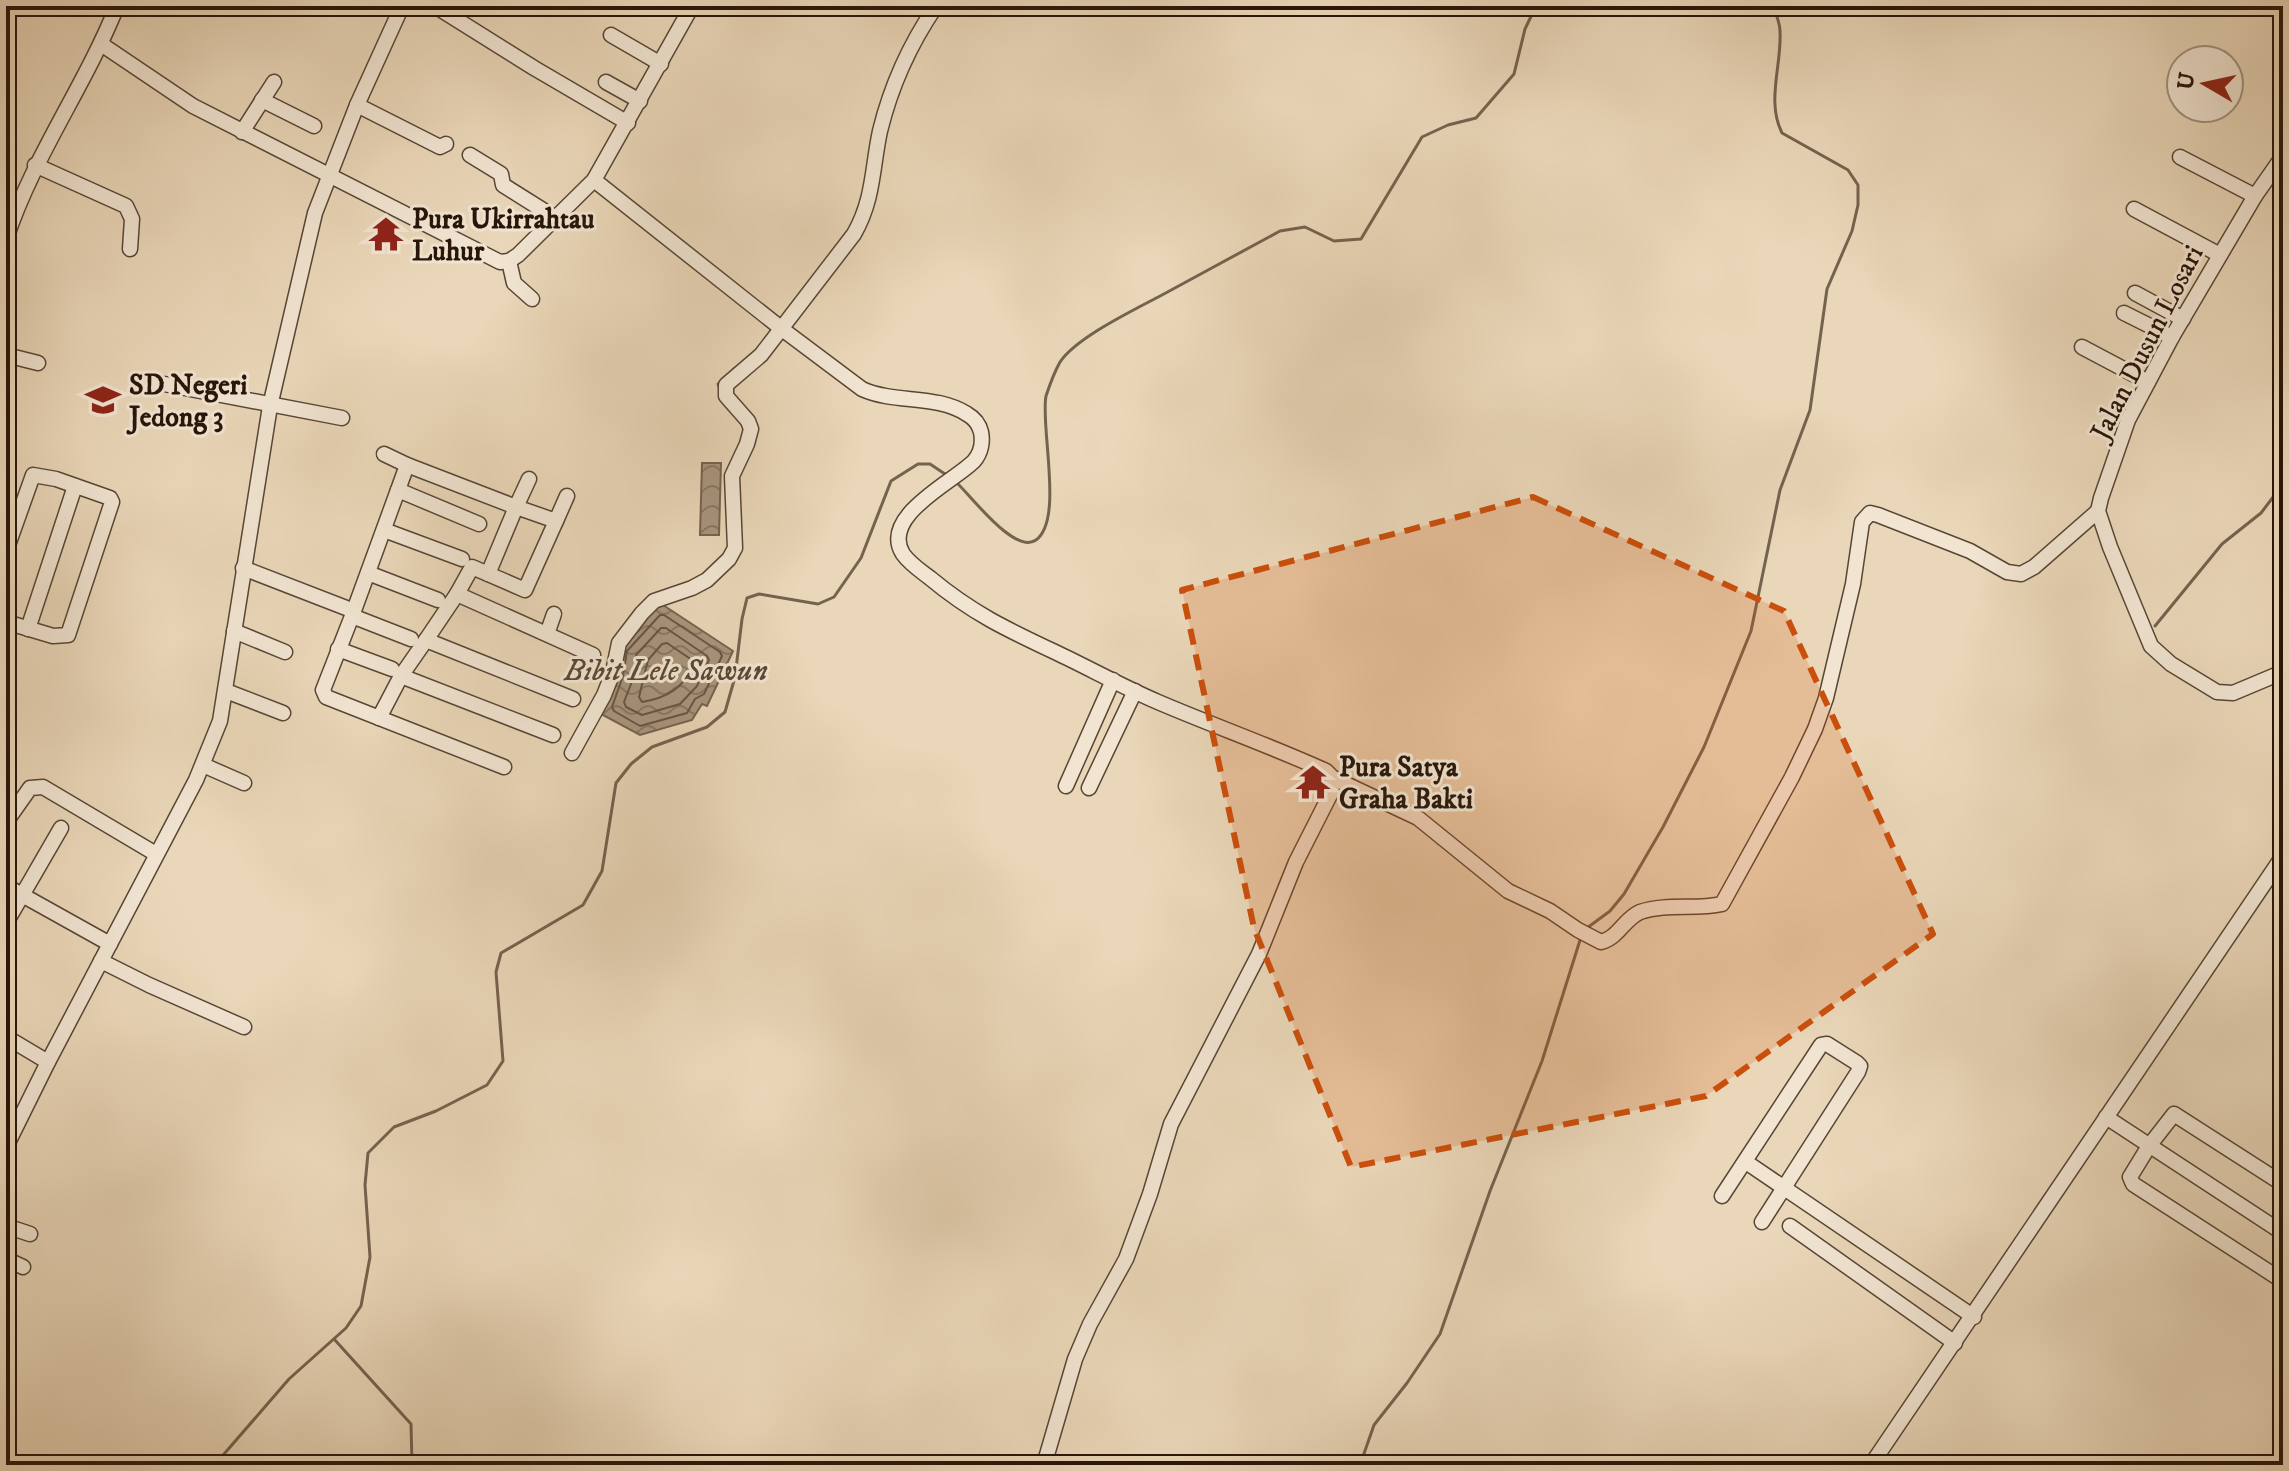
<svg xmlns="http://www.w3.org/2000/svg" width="2289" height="1471" font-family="'IM FELL DW Pica',serif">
<defs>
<pattern id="water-waves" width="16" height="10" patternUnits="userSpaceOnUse" patternTransform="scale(2)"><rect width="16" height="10" fill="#a8957d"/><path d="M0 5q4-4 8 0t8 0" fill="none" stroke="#897865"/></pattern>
</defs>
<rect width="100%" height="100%" fill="#ead7b9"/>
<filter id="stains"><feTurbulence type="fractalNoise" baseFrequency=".0025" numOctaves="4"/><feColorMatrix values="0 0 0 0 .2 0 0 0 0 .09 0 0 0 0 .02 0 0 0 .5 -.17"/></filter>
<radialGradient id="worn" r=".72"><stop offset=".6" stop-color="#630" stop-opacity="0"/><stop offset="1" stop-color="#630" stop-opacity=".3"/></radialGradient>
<g fill="url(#water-waves)" stroke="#75624f" stroke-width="2">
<polygon points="702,463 721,463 719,535 700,535"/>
<polygon points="660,603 733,651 707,706 702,704 692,720 640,735 601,714 619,649"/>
</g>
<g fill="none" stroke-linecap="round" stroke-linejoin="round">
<g stroke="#685543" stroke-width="2">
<polygon points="660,615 664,615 720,652 722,656 704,694 695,699 687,713 640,726 614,711 612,707 623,676 627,651"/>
<polygon points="661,628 666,628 707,656 709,660 697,686 680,704 642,715 626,707 624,702 633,679 636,655"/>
<path d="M 667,643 L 692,660 L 694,665 C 683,688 667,698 642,702 L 639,697 L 648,660 L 662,644 Z"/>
</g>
<g stroke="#75624f" stroke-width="3">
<polyline points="720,389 718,384 735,368"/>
<path d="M 957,483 C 972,497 1015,555 1036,540 C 1064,520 1040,426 1046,396 C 1049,387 1055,371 1060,362 C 1077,337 1134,310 1162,295 C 1201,274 1241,252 1280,231 L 1305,227 L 1334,241 L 1361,239 L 1422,137 L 1448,125 L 1476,118 L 1514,74 L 1525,29 L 1536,6"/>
<polyline points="2155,626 2222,544 2261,513 2283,484"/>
<path d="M 1587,928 L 1610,911 L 1624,894 L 1663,827 L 1704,747 L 1751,631 L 1780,490 L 1810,410 L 1827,289 L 1852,231 L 1858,205 L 1858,185 L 1848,170 L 1782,133 C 1766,101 1782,65 1780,31 C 1780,23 1776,14 1773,6"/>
<polyline points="334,1339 411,1424 412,1465"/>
<polyline points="202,1465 218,1461 289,1379 346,1328 361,1306 370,1257 365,1185 368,1153 394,1127 436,1111 487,1085 503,1061 496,972 501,953 583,905 602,871 616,783 631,764 652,747 707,727 725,712 735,677 742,619 747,598 759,594 818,604 834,597 861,558 891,481 918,464 930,464 948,476"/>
<polyline points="1360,1465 1374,1425 1407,1383 1440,1334 1490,1191 1542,1061 1581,937"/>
</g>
<g stroke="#584635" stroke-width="17">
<g id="minor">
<polyline points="435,6 534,68 628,123"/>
<polyline points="611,35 661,64"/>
<polyline points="101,44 193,106 500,262 509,261 518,255 594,180 692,6"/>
<polyline points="606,82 640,101"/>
<polyline points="262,100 314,126"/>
<polyline points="357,105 440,147 446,144"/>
<polyline points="242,132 274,82"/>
<polyline points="470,155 501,174 503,185 557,219"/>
<polyline points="2283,156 2255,196 2172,337 2128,420 2101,498 2098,511 2110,547 2151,646 2171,664 2217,692 2233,693 2283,672"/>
<polyline points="2180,157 2255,196"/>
<polyline points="35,165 126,206 132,219 130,249"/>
<path d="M 594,180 L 782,329 L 862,389 C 895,404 936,394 967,414 C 974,418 979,424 981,432 C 983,442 981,453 974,461 C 955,481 879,516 903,554 C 910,564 921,571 930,578 C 972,613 1006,629 1055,652 C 1089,668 1123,687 1158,702 C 1214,726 1271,746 1326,771 L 1333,778 L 1331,793 L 1296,862 L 1259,954 L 1171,1124 L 1150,1194 L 1126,1259 L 1090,1324 L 1075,1359 L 1044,1465"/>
<polyline points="2134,209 2220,255"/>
<path d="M 6,239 C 33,157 85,86 117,6"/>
<polyline points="509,261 514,283 532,299"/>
<polyline points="2135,293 2183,319"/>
<polyline points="2124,313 2172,337"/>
<polyline points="2082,347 2148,382"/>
<polyline points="6,355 38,363"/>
<polyline points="159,383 342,418"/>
<polyline points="384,454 407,465"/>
<polyline points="398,490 407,465 516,507 488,574"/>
<polyline points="556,521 567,496"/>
<polyline points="384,530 462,559"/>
<polyline points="6,551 33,475 56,479 110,498 112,502 68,635 53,636 6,622"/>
<polyline points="243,568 354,611"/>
<polyline points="368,573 438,600"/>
<polyline points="457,594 472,567 525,590 556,521 516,507 529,479"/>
<polyline points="352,616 323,690 326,697 504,767"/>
<polyline points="28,629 75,486"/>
<polyline points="234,631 285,652"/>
<polyline points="547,634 554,614"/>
<polyline points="411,639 352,616 398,490 479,524"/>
<polyline points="426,640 457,594 593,655"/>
<polyline points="338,649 392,669"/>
<polyline points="401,676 553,735"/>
<polyline points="226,691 283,713"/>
<polyline points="379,718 401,676 426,640 573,699"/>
<path d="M 572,753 L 604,695 L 613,672 L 619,643 L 642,613 L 654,601 L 692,588 L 707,580 L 729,559 L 735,548 L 732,476 L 747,444 L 751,429 L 748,421 L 726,396 L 726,385 L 761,355 L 854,234 C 874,199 872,168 880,131 C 891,86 910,44 936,6"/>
<polyline points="203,765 244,783"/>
<path d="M 1333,778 L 1418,818 L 1508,891 L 1550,911 L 1578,930 L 1601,942 C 1618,938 1624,919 1640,912 C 1667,903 1696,910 1722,904 L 1792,777 L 1815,729 L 1826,698 L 1853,584 L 1862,522 L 1870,513 L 1878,515 L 1970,551 L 2007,572 L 2021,574 L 2034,567 L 2098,511"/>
<polyline points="1066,786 1113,680"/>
<polyline points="1089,788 1135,691"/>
<polyline points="6,822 30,788 43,787 156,854"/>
<polyline points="6,886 110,944"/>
<polyline points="6,923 61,828"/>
<polyline points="101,961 149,985 244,1027"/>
<polyline points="6,1037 48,1062"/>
<polyline points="2106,1117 2283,1233"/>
<polyline points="6,1147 48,1062 196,780 220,721 270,406 315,213 357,105 402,6"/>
<polyline points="1746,1162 1974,1317"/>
<polyline points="2283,1184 2174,1114 2149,1146 2130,1177 2133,1184 2283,1281"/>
<polyline points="1722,1196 1821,1045 1827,1044 1857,1063 1860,1066 1858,1072 1762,1222"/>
<polyline points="6,1226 30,1234"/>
<polyline points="1790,1226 1955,1343"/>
<polyline points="6,1259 23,1267"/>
<polyline points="1871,1465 2283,856"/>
</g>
</g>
<use href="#minor" stroke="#f1e5d2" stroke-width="14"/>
</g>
<path fill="#cb4f0c" fill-opacity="0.2" stroke="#cb4f0c" stroke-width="6" stroke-dasharray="16 10" stroke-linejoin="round" d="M 1533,497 L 1784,611 L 1933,934 L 1706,1096 L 1351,1167 L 1254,928 L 1182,590 Z"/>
<defs>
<g id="temple-bare" transform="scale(2.76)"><path d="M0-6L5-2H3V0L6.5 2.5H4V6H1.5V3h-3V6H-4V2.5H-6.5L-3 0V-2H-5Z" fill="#8f2418" stroke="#f1e5d2" stroke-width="2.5" paint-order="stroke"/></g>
<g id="school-bare" transform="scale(2.76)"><path d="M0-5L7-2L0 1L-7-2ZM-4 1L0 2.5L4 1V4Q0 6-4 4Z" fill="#8f2418" stroke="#f1e5d2" stroke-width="2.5" paint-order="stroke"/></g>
</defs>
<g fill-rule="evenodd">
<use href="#temple-bare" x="386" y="234"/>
<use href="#school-bare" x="103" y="400"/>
<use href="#temple-bare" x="1313" y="782"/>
</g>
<g text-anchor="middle" stroke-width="6" stroke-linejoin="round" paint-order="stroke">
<g font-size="28" font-weight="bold" fill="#281509" stroke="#f1e5d2" text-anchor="start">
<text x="412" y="228">Pura Ukirrahtau<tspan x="412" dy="32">Luhur</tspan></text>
<text x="129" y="394">SD Negeri<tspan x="129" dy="32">Jedong 3</tspan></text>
<text x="1339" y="776">Pura Satya<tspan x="1339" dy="32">Graha Bakti</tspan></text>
</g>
<g font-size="28" fill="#281509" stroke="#f1e5d2">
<text transform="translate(2146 342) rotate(-63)" y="10">Jalan Dusun Losari</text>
</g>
<g font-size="30" font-style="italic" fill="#5b4837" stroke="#f1e5d2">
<text x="666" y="680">Bibit Lele Sawun</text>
</g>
</g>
<rect width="2289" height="1471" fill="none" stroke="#ead7b9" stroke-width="32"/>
<rect x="8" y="8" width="2273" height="1455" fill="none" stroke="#281509" stroke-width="4"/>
<rect x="16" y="16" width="2257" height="1439" fill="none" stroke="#281509" stroke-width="2"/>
<g transform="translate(2205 84) rotate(279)"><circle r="38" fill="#f1e5d2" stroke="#a19282" stroke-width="2"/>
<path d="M0-6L14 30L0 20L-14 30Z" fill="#8f2418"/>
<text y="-12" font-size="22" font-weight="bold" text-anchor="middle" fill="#281509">U</text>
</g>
<rect width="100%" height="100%" filter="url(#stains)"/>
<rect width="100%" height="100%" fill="url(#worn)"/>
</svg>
